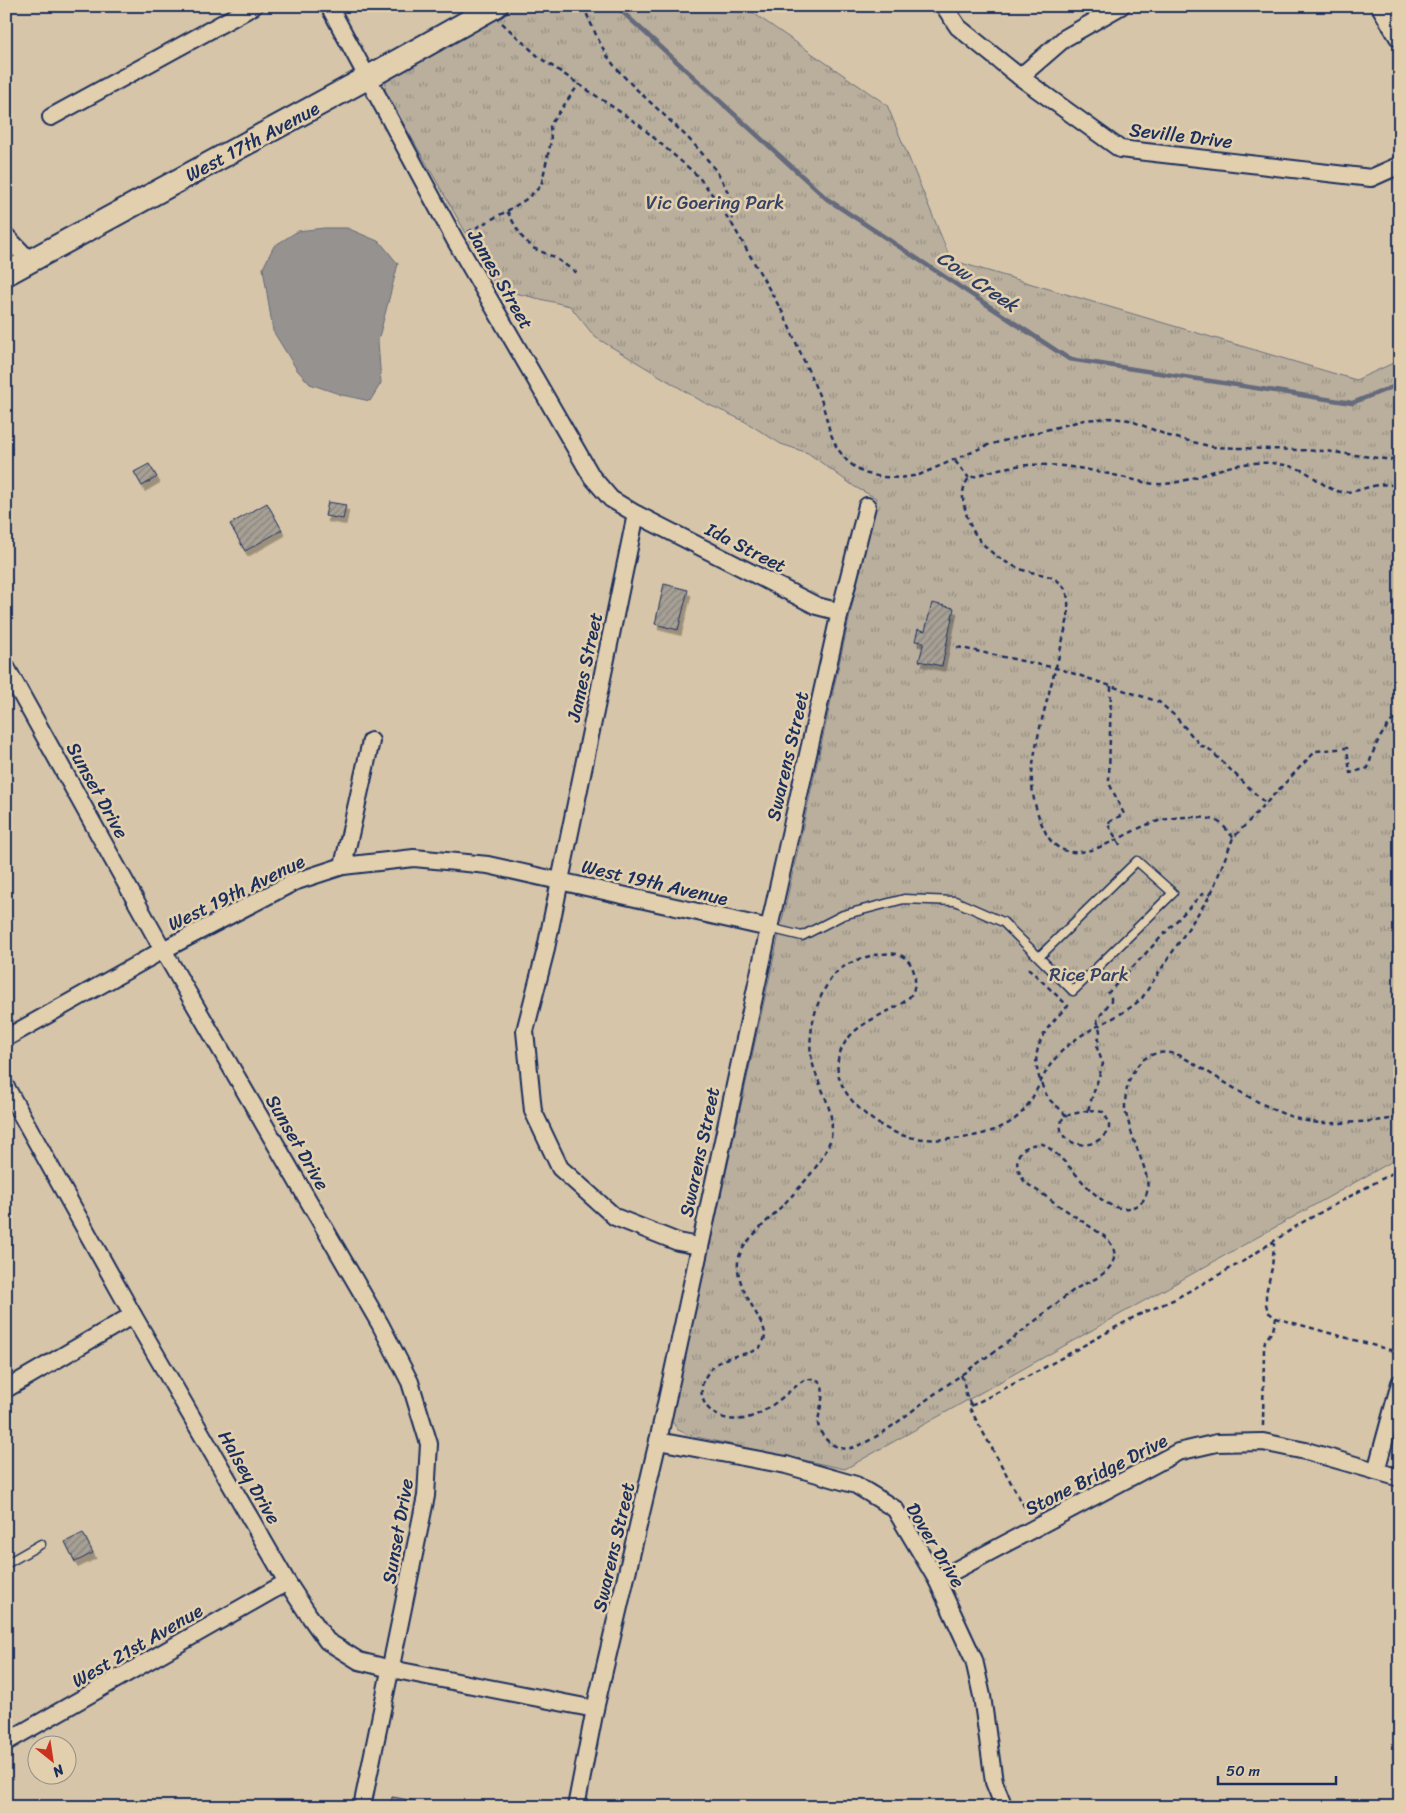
<svg xmlns="http://www.w3.org/2000/svg" width="1406" height="1813" font-family="Sriracha,sans-serif">
<defs>
<pattern id="park-tufts" width="24" height="20" patternUnits="userSpaceOnUse" patternTransform="scale(1.25)"><rect width="24" height="20" fill="#baaf9d"/><path d="M3 7l-1-3M5 7V3M7 7l1-3M15 17l-1-3M17 17v-4M19 17l1-3" fill="none" stroke="#968f83"/></pattern>
<pattern id="building-hatch" width="6" height="6" patternUnits="userSpaceOnUse" patternTransform="scale(1.25)"><rect width="6" height="6" fill="#a7a095"/><path d="M-1 1l2-2M0 6l6-6M5 7l2-2" fill="none" stroke="#87837d"/></pattern>
<filter id="shadow"><feDropShadow dx="3" dy="5.5" stdDeviation="0" flood-color="#0004"/></filter>
</defs>
<rect width="100%" height="100%" fill="#d6c5a8"/>
<filter id="ink" filterUnits="userSpaceOnUse"><feTurbulence type="fractalNoise" baseFrequency=".02" numOctaves="2"/><feDisplacementMap in="SourceGraphic" scale="10" xChannelSelector="R" yChannelSelector="G"/><feConvolveMatrix kernelMatrix="1 2 1 2 8 2 1 2 1" color-interpolation-filters="sRGB"/></filter>
<g filter="url(#ink)">
<polygon fill="url(#park-tufts)" stroke="#6a6f7e" points="516,6 743,6 887,105 951,260 1356,380 1400,360 1400,1157 845,1469 692,1436 678,1430 671,1420 876,498 855,487 808,453 781,444 744,421 703,402 595,337 570,306 498,289 385,91 386,82 393,72"/>
<polygon fill="#96928f" stroke="#656a7b" points="324,228 347,228 380,242 398,264 378,341 381,383 370,401 342,395 310,384 297,370 273,331 263,268 274,246 298,231"/>
<g fill="none" stroke-linecap="round" stroke-linejoin="round">
<polyline stroke="#656a7b" stroke-width="4.5" points="616,6 827,199 1069,359 1352,403 1400,384"/>
</g>
<g fill="url(#building-hatch)" stroke="#1b2f5e" filter="url(#shadow)">
<polygon points="149,464 157,477 142,486 134,472"/>
<polygon points="328,502 346,505 343,519 325,516"/>
<polygon points="267,503 282,530 245,551 230,524"/>
<polygon points="664,584 688,590 678,630 655,624"/>
<polygon points="932,603 954,608 942,666 919,661 924,642 915,641 918,629 925,631"/>
<polygon points="83,1533 93,1553 75,1562 65,1542"/>
<polygon points="392,1797 415,1801 414,1807 391,1807"/>
</g>
<g fill="none" stroke-linecap="round" stroke-linejoin="round">
<g stroke="#1b2f5e" stroke-width="11">
<g id="lane">
<polyline points="769,928 802,936 843,915 904,899 955,901 1003,922 1073,991 1173,893 1137,861 1039,957"/>
<polyline points="6,1564 41,1544"/>
</g>
</g>
<g stroke="#1b2f5e" stroke-width="20">
<g id="street">
<polyline points="329,6 455,240 592,477 611,499 636,514 817,606 840,612"/>
<polyline points="944,6 958,27 1020,77 1120,149 1371,178 1400,165"/>
<polyline points="1020,77 1065,38 1121,6"/>
<polyline points="51,117 254,6"/>
<polyline points="6,236 30,261"/>
<polyline points="636,514 545,953 525,1031 533,1111 560,1168 615,1217 678,1242 699,1246"/>
<polyline points="6,667 163,950 380,1324 410,1382 429,1444 426,1496 362,1807"/>
<polyline points="343,866 371,741"/>
<polyline points="6,1038 163,950 294,882 343,866 414,858 488,865 769,928"/>
<polyline points="6,1087 133,1315 287,1582 308,1614 327,1641 359,1661 391,1669 595,1709"/>
<polyline points="6,1389 133,1315"/>
<polyline points="658,1441 786,1465 856,1485 895,1509 937,1580 974,1660 982,1696 994,1782 1004,1807"/>
<polyline points="1376,1471 1400,1383"/>
<polyline points="937,1580 1178,1452 1217,1443 1263,1442 1310,1452 1400,1478"/>
<polyline points="6,1742 287,1582"/>
<polyline points="576,1807 595,1709 658,1441 769,928 840,612 867,506"/>
</g>
</g>
<g stroke="#1b2f5e" stroke-width="26">
<g id="secondary">
<polyline points="1383,6 1400,35"/>
<polyline points="6,274 367,78 496,6"/>
</g>
</g>
<g stroke="#1b2f5e" stroke-width="2.5" stroke-dasharray="5 4" stroke-linecap="butt">
<path d="M 583,6 C 592,25 600,47 613,64 C 643,103 727,158 732,209 C 733,214 732,220 732,224 L 784,315 L 822,402 L 830,432 L 837,448 L 848,462 L 863,473 L 882,477 L 900,478 L 919,475 L 988,445 L 1084,420 L 1111,418 L 1129,420 L 1169,436 L 1213,447 L 1325,451 L 1400,461"/>
<polyline points="502,23 540,58 638,124 698,176 714,197 731,223"/>
<polyline points="507,211 525,200 541,186 551,141 550,125 579,84"/>
<polyline points="468,232 507,211 521,236 533,248 554,257 577,273"/>
<polyline points="955,461 969,478"/>
<polyline points="957,647 1060,669 1159,702 1175,716 1201,746 1207,747 1266,804"/>
<polyline points="1111,686 1109,780 1110,785 1124,814 1107,823 1122,848"/>
<path d="M 1400,712 C 1382,731 1375,743 1368,768 L 1350,773 L 1347,748 L 1316,751 L 1305,762 L 1233,838 L 1211,894 L 1142,998 C 1121,1018 1093,1025 1071,1043 C 1062,1050 1053,1060 1047,1070 C 1037,1087 1031,1106 1016,1118 C 991,1139 935,1144 905,1136 C 882,1130 855,1109 844,1089 C 838,1078 835,1065 840,1053 C 848,1030 869,1021 890,1010 C 897,1006 906,1002 911,995 C 919,983 915,961 900,955 C 892,952 882,954 874,955 C 861,958 846,963 836,973 C 817,992 806,1036 812,1061 C 818,1087 836,1109 831,1137 C 825,1165 785,1203 764,1224 C 754,1235 740,1246 738,1262 C 736,1280 749,1300 757,1315 C 760,1321 765,1328 765,1335 C 765,1340 761,1345 759,1349 C 743,1356 725,1355 713,1367 C 685,1395 713,1427 747,1418 C 769,1412 786,1393 804,1380 C 835,1372 818,1409 818,1424 C 819,1431 824,1438 830,1443 C 836,1447 843,1450 851,1448 C 876,1441 904,1417 925,1401 C 956,1378 989,1356 1020,1333 C 1038,1319 1055,1304 1074,1290 C 1084,1283 1100,1279 1109,1268 C 1119,1256 1114,1245 1104,1236 L 1026,1183 C 1010,1164 1016,1143 1043,1144 C 1066,1158 1080,1183 1101,1199 C 1110,1206 1121,1211 1133,1207 C 1161,1197 1141,1161 1135,1143 C 1131,1132 1128,1121 1125,1110 C 1124,1077 1141,1043 1179,1055 C 1218,1076 1268,1115 1312,1122 C 1327,1124 1343,1123 1358,1122 C 1372,1121 1386,1121 1400,1116"/>
<path d="M 1233,837 C 1229,833 1225,827 1220,823 C 1212,818 1200,817 1191,817 C 1177,817 1162,819 1149,824 C 1118,836 1065,878 1044,829 C 1036,812 1031,793 1032,774 C 1035,741 1045,709 1053,677 C 1059,658 1063,638 1068,618 C 1068,608 1070,593 1062,585 C 1053,574 1035,574 1023,570 C 994,559 970,538 965,508 C 963,502 962,494 964,488 C 964,485 967,481 969,478 C 982,474 996,469 1009,467 C 1041,462 1072,466 1104,473 C 1121,476 1138,482 1156,484 C 1183,486 1216,467 1244,464 C 1263,461 1286,463 1304,471 C 1317,478 1329,492 1344,492 C 1364,492 1377,479 1400,487"/>
<path d="M 1028,968 L 1068,1006 C 1048,1025 1029,1047 1039,1077 C 1042,1085 1044,1092 1049,1099 C 1054,1105 1062,1109 1066,1116"/>
<polyline points="1088,1110 1103,1064 1097,1048 1100,1031 1097,1020 1111,1001 1111,996 1108,993 1202,894 1211,894"/>
<path d="M 1090,1110 L 1103,1112 L 1109,1122 L 1109,1128 C 1095,1158 1048,1143 1064,1116 Z"/>
<polyline points="1272,1242 1274,1245 1272,1268 1266,1293 1266,1304 1268,1312 1276,1318 1397,1352"/>
<path d="M 961,1375 C 967,1386 962,1392 972,1406"/>
<polyline points="1263,1426 1264,1346 1265,1341 1273,1330 1276,1318"/>
<polyline points="1029,1515 969,1407 1040,1370 1136,1316 1173,1300 1191,1290 1242,1262 1303,1222 1400,1169"/>
</g>
<use href="#lane" stroke="#e2cfad" stroke-width="8"/>
<use href="#street" stroke="#e2cfad" stroke-width="16"/>
<use href="#secondary" stroke="#e2cfad" stroke-width="22"/>
</g>
</g>
<g text-anchor="middle" stroke-width="5" stroke-linejoin="round" paint-order="stroke">
<g font-size="19" fill="#1b2f5e" stroke="#e2cfad">
<text transform="translate(1181 135) rotate(7)" y="7">Seville Drive</text>
<text transform="translate(252 141) rotate(-28)" y="7">West 17th Avenue</text>
<text transform="translate(501 279) rotate(60)" y="7">James Street</text>
<text transform="translate(746 547) rotate(27)" y="7">Ida Street</text>
<text transform="translate(584 667) rotate(-78)" y="7">James Street</text>
<text transform="translate(787 756) rotate(-77)" y="7">Swarens Street</text>
<text transform="translate(98 790) rotate(61)" y="7">Sunset Drive</text>
<text transform="translate(655 882) rotate(13)" y="7">West 19th Avenue</text>
<text transform="translate(236 892) rotate(-26)" y="7">West 19th Avenue</text>
<text transform="translate(298 1142) rotate(60)" y="7">Sunset Drive</text>
<text transform="translate(699 1152) rotate(-78)" y="7">Swarens Street</text>
<text transform="translate(1096 1474) rotate(-27)" y="7">Stone Bridge Drive</text>
<text transform="translate(250 1477) rotate(60)" y="7">Halsey Drive</text>
<text transform="translate(397 1531) rotate(-80)" y="7">Sunset Drive</text>
<text transform="translate(936 1545) rotate(59)" y="7">Dover Drive</text>
<text transform="translate(613 1547) rotate(-77)" y="7">Swarens Street</text>
<text transform="translate(137 1645) rotate(-30)" y="7">West 21st Avenue</text>
</g>
<g font-size="19" fill="#334267" stroke="#e2cfad">
<text x="715" y="209">Vic Goering Park</text>
<text x="1089" y="981">Rice Park</text>
</g>
<g font-size="20" font-style="italic" fill="#2d3e65" stroke="#e2cfad">
<text transform="translate(978 281) rotate(34)" y="7">Cow Creek</text>
</g>
</g>
<rect width="1406" height="1813" fill="none" stroke="#e2cfad" stroke-width="25"/>
<rect x="12" y="12" width="1381" height="1788" fill="none" stroke="#1b2f5e" stroke-width="2" filter="url(#ink)"/>
<g transform="translate(52 1760) rotate(150)"><circle r="24" fill="#e2cfad" stroke="#928f8d"/>
<path d="M0-4L9 19L0 12L-9 19Z" fill="#c8321e"/>
<text y="-8" font-size="14" font-weight="bold" text-anchor="middle" fill="#1b2f5e">N</text>
</g>
<path d="M1218 1776v8h118v-8" fill="none" stroke="#1b2f5e" stroke-width="2.5"/>
<text x="1226" y="1776" font-size="15" fill="#1b2f5e" stroke="#e2cfad" stroke-width="4" paint-order="stroke">50 m</text>
</svg>
